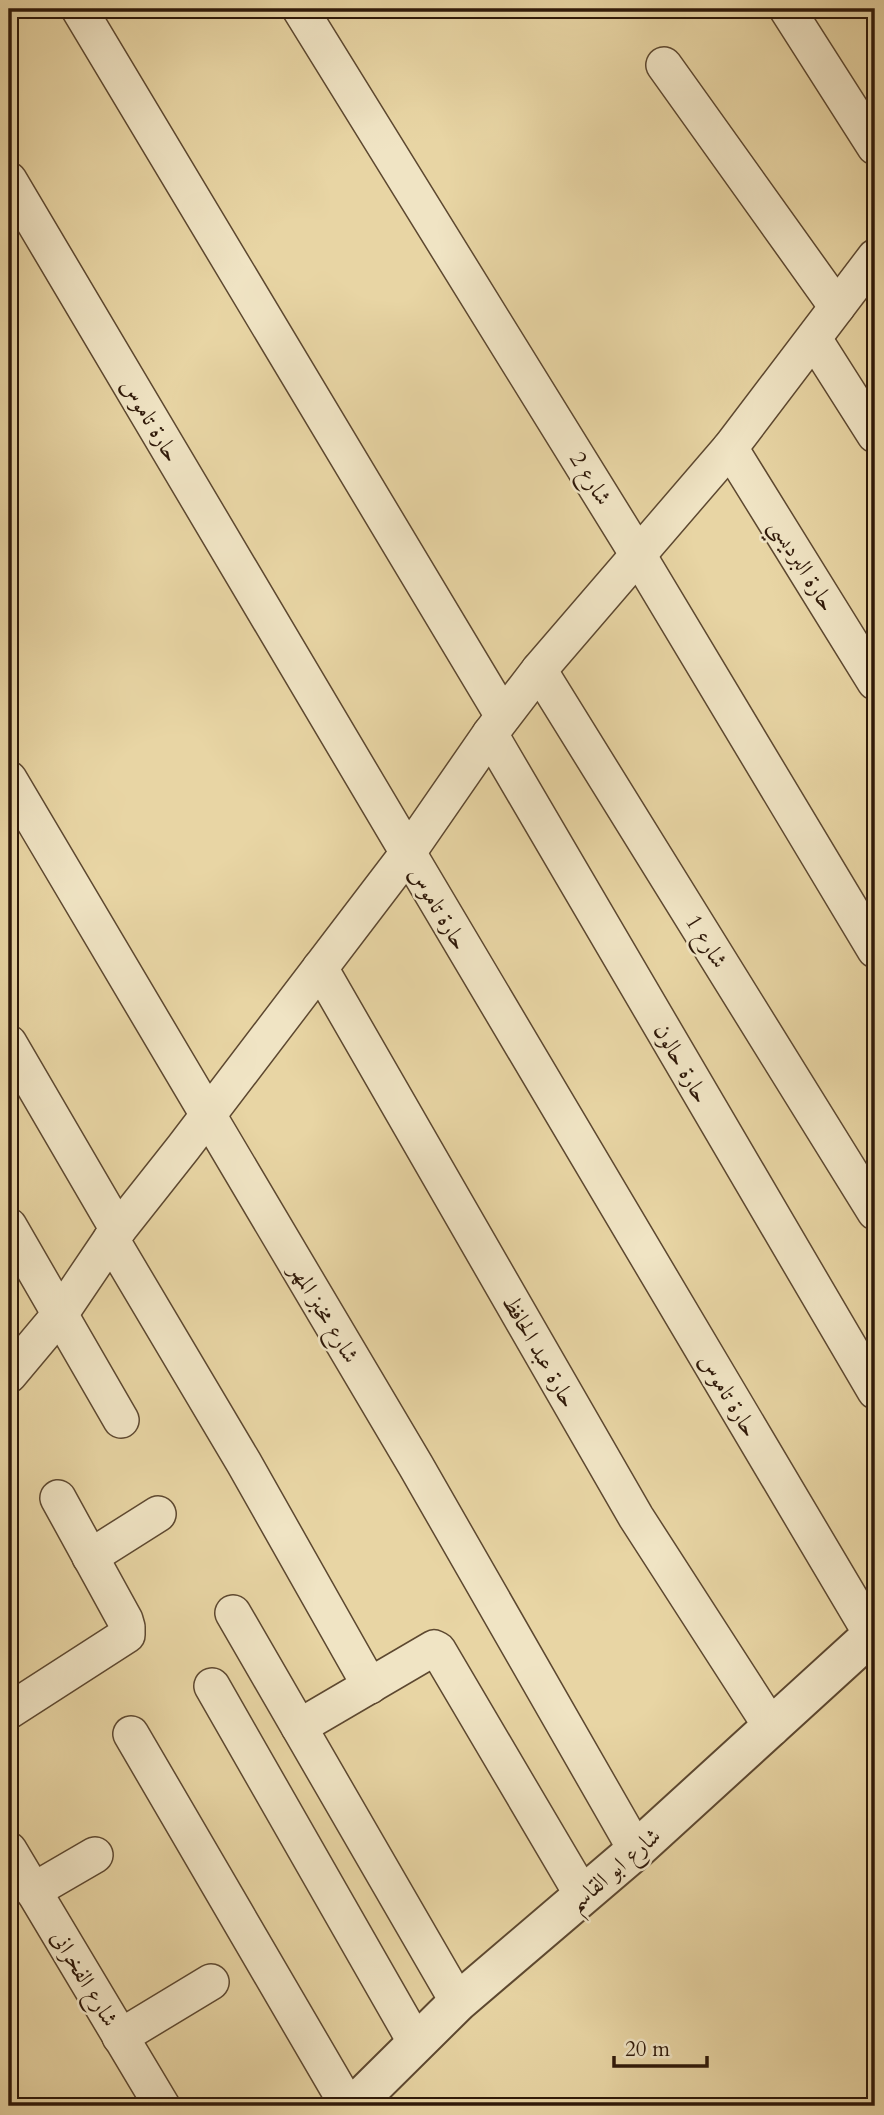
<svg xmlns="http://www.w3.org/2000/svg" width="884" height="2115" font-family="Cardo,Amiri,serif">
<rect width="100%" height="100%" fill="#e8d5a4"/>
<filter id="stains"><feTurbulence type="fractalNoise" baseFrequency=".00286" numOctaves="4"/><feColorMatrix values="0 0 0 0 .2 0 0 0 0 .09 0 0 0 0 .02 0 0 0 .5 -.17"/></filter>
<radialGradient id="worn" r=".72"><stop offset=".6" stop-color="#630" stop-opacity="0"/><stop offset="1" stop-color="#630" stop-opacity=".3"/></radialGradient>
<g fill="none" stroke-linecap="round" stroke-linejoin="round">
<g stroke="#5d4830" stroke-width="38">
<g id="minor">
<polyline points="79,9 503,716"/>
<polyline points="300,9 638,555 875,950"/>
<polyline points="787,9 875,147"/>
<polyline points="664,65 837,307"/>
<polyline points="9,180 872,1635"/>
<polyline points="814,339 875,435"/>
<polyline points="730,448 875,682"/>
<polyline points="539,670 875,1212"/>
<polyline points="490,734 875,1391"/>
<polyline points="9,779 416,1466 636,1850"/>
<polyline points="320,968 636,1517 772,1728"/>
<polyline points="9,1043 118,1230"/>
<polyline points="9,1226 121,1420"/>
<polyline points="111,1239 244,1463 370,1686"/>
<polyline points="9,1375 61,1313 111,1239 183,1148 407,854 490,734 539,670 730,448 875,257"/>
<polyline points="90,1557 158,1514"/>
<polyline points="233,1613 458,2002"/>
<polyline points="212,1686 416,2043"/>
<polyline points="9,1711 127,1635 127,1627 125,1620 58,1498"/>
<polyline points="299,1727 434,1648 438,1650 583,1896"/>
<polyline points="131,1734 348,2106"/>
<polyline points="9,1850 162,2106"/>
<polyline points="33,1891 95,1855"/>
<polyline points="120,2037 211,1982"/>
</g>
</g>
<g stroke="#5d4830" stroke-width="42">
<polyline id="tertiary" points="353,2106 458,2002 636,1850 875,1632"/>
</g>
<use href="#minor" stroke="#f0e4c4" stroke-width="35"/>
<use href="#tertiary" stroke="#f0e4c4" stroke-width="38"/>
</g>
<g text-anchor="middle" stroke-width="5" stroke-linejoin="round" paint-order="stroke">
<g font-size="23" fill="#2f1909" stroke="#f0e4c4">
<text transform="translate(151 420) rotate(59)" y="8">حارة تاموس</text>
<text transform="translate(591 478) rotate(58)" y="8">شارع 2</text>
<text transform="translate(803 565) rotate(58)" y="8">حارة البرديسي</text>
<text transform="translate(439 908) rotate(59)" y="8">حارة تاموس</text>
<text transform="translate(707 941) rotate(58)" y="8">شارع 1</text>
<text transform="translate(682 1063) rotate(60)" y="8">حارة حالون</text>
<text transform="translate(325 1313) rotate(59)" y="8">شارع مخبز المهر</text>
<text transform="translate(540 1351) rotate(60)" y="8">حارة عبد الحافظ</text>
<text transform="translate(729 1395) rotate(59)" y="8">حارة تاموس</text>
<text transform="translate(614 1869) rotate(-41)" y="8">شارع ابو القاسم</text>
<text transform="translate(85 1978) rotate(59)" y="8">شارع الفخرانى</text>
</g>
</g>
<rect width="884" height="2115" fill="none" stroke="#e8d5a4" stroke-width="35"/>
<rect x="10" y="10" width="863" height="2094" fill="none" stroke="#2f1909" stroke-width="3.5"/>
<rect x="18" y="18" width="849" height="2080" fill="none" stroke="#2f1909" stroke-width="2"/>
<path d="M614 2056v10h93v-10" fill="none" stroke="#2f1909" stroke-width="3.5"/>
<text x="625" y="2056" font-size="21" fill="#2f1909" stroke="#f0e4c4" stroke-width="5" paint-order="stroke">20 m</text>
<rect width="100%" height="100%" filter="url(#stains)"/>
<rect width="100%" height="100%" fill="url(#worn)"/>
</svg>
